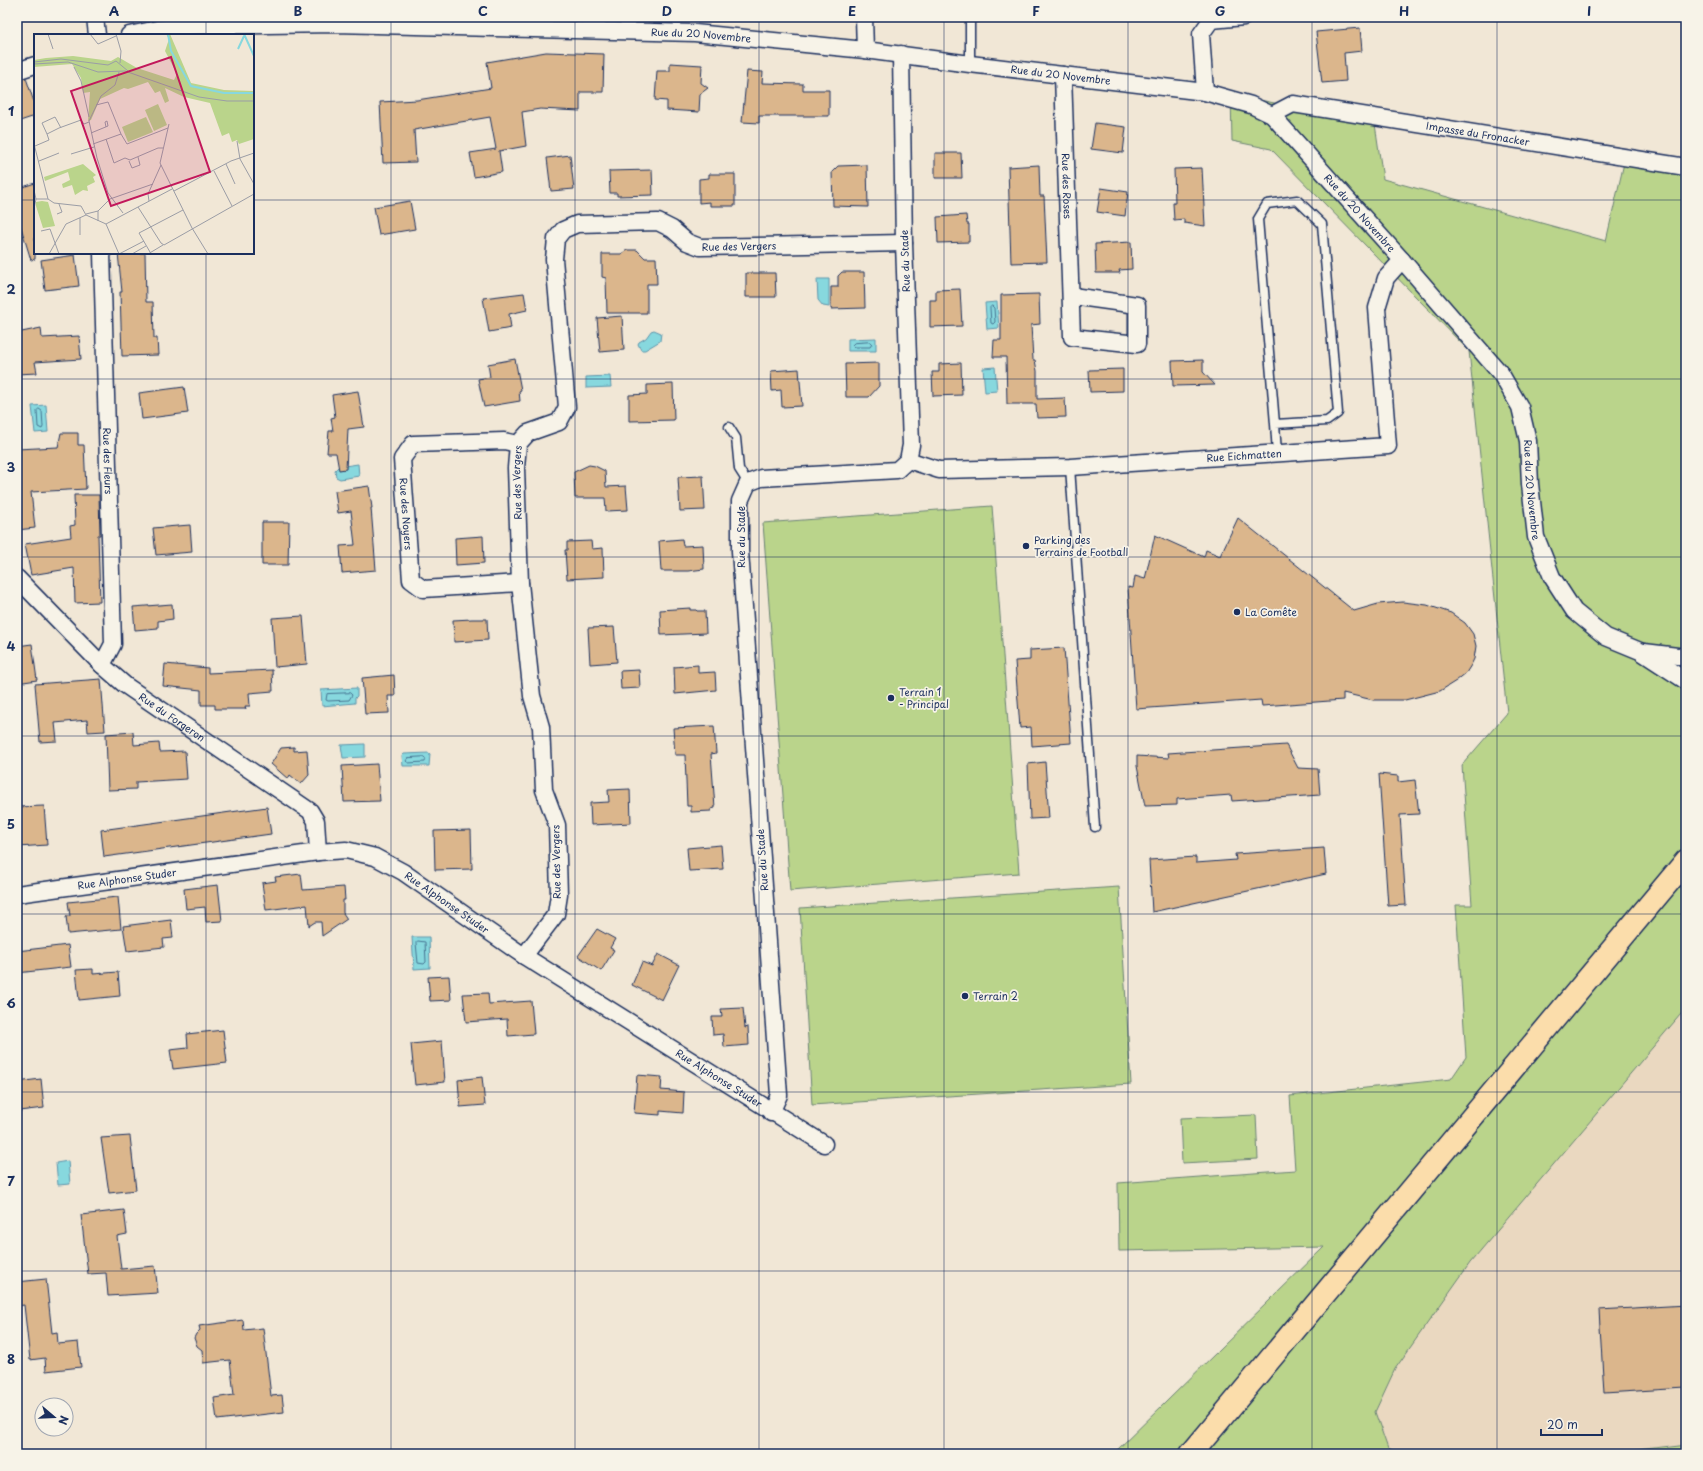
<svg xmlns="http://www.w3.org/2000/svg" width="1703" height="1471" font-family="'Playpen Sans',sans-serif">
<rect width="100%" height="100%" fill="#f1e7d6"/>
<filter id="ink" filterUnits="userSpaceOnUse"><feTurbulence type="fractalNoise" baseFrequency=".025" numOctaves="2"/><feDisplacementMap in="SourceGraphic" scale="8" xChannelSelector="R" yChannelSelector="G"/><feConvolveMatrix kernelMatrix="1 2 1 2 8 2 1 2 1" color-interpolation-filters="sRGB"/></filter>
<g filter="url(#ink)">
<polygon fill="#ead8c0" points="1686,1008 1686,1444 1605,1454 1399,1454 1388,1449 1375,1412 1395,1369 1470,1263"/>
<g fill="#bad48b" stroke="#6a8274">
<polygon points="1231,94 1375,124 1383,179 1606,241 1627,150 1686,162 1686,1008 1470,1263 1395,1369 1375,1412 1388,1449 1399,1454 1113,1454 1324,1247 1119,1251 1118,1183 1295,1170 1290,1096 1451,1079 1466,1057 1456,905 1472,905 1462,765 1507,713 1469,351 1271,149 1232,141"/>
<polygon points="992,506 1019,873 790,891 763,523"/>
<polygon points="1119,887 1131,1084 812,1105 800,908"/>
<polygon points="1256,1115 1258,1159 1182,1163 1180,1118"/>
<polygon points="1686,1444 1686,1454 1605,1454"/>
</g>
<g fill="#87d8de" stroke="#5c94ab">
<polygon points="817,279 829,279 829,307 823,306 818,300"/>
<polygon points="997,302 999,328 987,329 985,303"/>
<polygon points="654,330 661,333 660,341 645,350 641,350 638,344 639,342 646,338 651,331"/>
<polygon points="876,338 876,351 848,351 848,339"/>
<polygon points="995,367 997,391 985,392 983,368"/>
<polygon points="610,376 611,387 586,388 586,377"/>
<polygon points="46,405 48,432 35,433 32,406"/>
<polygon points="358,464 359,476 340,479 336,477 335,470 338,467"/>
<polygon points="357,688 357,696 355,698 355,703 322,706 321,690"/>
<polygon points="365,744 365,757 343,758 341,745"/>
<polygon points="429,753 430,754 429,766 403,766 402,756 404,754"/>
<polygon points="412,937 429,937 430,968 414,969"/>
<polygon points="68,1161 70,1184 58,1185 56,1163"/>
</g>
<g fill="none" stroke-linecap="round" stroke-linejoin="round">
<g stroke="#467391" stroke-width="1">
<polygon points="992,306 994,308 995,322 993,324 991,323 990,308"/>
<polygon points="870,342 872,344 870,347 854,347 852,345 854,343"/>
<polygon points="39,409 42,411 43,427 42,429 38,427 37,411"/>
<polygon points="350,693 352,695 349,700 328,701 326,700 327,694"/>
<polygon points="424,757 426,759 425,762 408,763 406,761 408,758"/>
<polygon points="418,941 425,942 426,962 424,964 418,963 416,943"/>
</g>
</g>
<g fill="#dbb68c" stroke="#1b2f5e">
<polygon points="1360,28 1362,51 1344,53 1346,81 1322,83 1316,32"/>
<polygon points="546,52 604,54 603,92 580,92 580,111 540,109 522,112 526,146 499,151 502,172 474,177 470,153 496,149 490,117 414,130 416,162 383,163 380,102 417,100 491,88 487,62"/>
<polygon points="670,63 702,65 701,83 708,88 700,94 699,112 667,110 667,101 655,100 657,71 670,71"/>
<polygon points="747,71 763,72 762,83 803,84 803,90 829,90 829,116 759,116 759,123 742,122"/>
<polygon points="26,78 35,105 35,116 17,122 17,80"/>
<polygon points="1095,123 1126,127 1123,153 1091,149"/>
<polygon points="935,153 961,153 962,178 935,178"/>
<polygon points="570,155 574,189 551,191 547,158"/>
<polygon points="867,165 868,207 833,206 832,172 838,166"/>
<polygon points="1039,165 1040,196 1044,196 1047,262 1011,263 1008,167"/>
<polygon points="1202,168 1205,226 1184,223 1184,219 1174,220 1173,203 1175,203 1174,169"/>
<polygon points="652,170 653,195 617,196 617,193 610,193 609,171"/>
<polygon points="709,174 735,174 735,206 710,206 710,202 699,203 699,179 709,178"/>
<polygon points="35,183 35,259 31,260 17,214 17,189"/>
<polygon points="1101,188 1128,192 1125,216 1097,212"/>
<polygon points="410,201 415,229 379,235 374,207"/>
<polygon points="966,215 967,224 969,224 969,242 938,243 937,217"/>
<polygon points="1131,242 1132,269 1119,270 1120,273 1096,273 1095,244"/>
<polygon points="627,250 637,250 645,258 656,258 657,284 647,284 647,313 607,313 606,278 602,277 602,254 621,254"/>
<polygon points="118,253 145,253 146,302 153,302 154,338 157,338 158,355 122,356 120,292 122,292"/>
<polygon points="75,255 79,286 45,290 41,260"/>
<polygon points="842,272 864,272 865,308 831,309 831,287 838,287 838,276"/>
<polygon points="746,273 775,273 776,297 746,297"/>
<polygon points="960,289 962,326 930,327 930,300 936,300 936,290"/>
<polygon points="524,293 527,310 509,314 511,328 489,332 483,298"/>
<polygon points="1039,294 1040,324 1031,325 1033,360 1035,360 1037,371 1037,399 1065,398 1066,417 1037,418 1036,404 1007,404 1006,357 993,357 994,340 1001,340 1001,295"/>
<polygon points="622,316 624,350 600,352 597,318"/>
<polygon points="41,328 42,338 79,336 81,359 35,362 37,373 17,374 17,333"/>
<polygon points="515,359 521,390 519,391 520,401 484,407 478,379 490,377 488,364"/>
<polygon points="1203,360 1203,372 1215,385 1173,386 1172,361"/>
<polygon points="879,363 879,386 869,397 846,397 845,364"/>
<polygon points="961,363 962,395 933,396 932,372 939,372 939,364"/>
<polygon points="799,369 802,406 782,407 781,390 772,391 771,371"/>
<polygon points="1123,369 1123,391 1090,392 1089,370"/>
<polygon points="673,384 674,420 629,421 629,395 647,394 647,385"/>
<polygon points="184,387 188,413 142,419 139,393"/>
<polygon points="358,391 364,427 348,429 346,469 339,470 336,453 327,453 329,431 333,431 331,418 335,417 332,395"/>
<polygon points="61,433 78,433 78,445 84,445 86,489 31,492 35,528 17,530 17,449 58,447"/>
<polygon points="589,465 595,466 605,471 606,487 626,486 628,510 606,511 605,498 575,498 574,472"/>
<polygon points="703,476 705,510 680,511 678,477"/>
<polygon points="369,486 372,508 371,508 376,570 342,573 340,546 355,545 351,511 338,513 335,491"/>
<polygon points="74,495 99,495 100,535 98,535 100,602 75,603 74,568 31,575 25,544 71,537 70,526 75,525"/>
<polygon points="1238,518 1354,611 1378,604 1403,602 1427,605 1451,613 1465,623 1473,634 1476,646 1474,659 1471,665 1466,673 1456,681 1440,691 1405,700 1373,700 1343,693 1343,700 1262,706 1261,700 1136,709 1128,587 1133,588 1135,576 1145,579 1155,535 1204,557 1206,550 1220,556"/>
<polygon points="262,522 289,522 288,565 262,565"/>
<polygon points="190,525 192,552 156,555 153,528"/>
<polygon points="483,536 484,563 456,565 455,538"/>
<polygon points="682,539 683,546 703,545 704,569 688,571 661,571 659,541"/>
<polygon points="591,541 592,549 603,548 604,577 567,579 565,550 567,550 567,542"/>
<polygon points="172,604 173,619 158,621 158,628 135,630 133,607"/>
<polygon points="690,608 690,610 696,610 697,611 705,611 706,633 661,635 660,610"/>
<polygon points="303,616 307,664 275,667 272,618"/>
<polygon points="472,619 487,619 488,640 454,642 453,620"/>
<polygon points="614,627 617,662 590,664 588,628"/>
<polygon points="32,644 37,680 17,683 17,646"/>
<polygon points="1064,648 1071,743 1032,746 1031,727 1020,728 1015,661 1030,660 1030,650"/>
<polygon points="165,664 208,668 208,673 272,670 273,691 249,693 250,706 245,706 246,709 215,709 215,705 201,705 201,690 163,686"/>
<polygon points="698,665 698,673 715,672 716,690 675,694 674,667"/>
<polygon points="639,670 640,688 621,689 620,671"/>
<polygon points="394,675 395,696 388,696 389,713 365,714 362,678"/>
<polygon points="101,679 105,731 88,732 87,720 55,723 57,741 40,742 35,684"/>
<polygon points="714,726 716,753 711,754 715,808 711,809 711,811 691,812 691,806 687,806 685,755 675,755 673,728"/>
<polygon points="133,732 134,745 159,743 160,752 185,751 187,779 136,782 136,789 108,790 106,734"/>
<polygon points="1286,745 1298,768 1318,769 1320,795 1232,801 1231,795 1177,799 1177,805 1145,806 1137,766 1137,756 1169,758 1168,753"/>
<polygon points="294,747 294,751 307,750 309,775 301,784 290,775 288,779 271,764 281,748"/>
<polygon points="1045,762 1049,818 1030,819 1028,764"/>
<polygon points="377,764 380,801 344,802 342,766"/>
<polygon points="1379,774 1398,776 1398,782 1415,780 1419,814 1400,815 1406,905 1388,906"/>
<polygon points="630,789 631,823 591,825 590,803 609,802 608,790"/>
<polygon points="44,806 47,845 18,847 17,807"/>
<polygon points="267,807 271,834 104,857 101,830"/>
<polygon points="471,830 472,869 435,870 434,831"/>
<polygon points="721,845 723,869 689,871 687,848"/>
<polygon points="1324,848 1326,874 1152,912 1149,860 1196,857 1196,863 1236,860 1235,854"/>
<polygon points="301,874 303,890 344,887 345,900 343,900 343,913 347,919 322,936 321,922 315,922 309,926 307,905 266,910 262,883 276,881 275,877"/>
<polygon points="218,885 222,921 206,922 205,907 186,909 184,889"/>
<polygon points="118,897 121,929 68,934 66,916 70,916 68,902"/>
<polygon points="171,920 173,938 163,939 164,947 127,951 123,926"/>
<polygon points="597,929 615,939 610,948 614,950 601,971 578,956"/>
<polygon points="68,945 71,967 17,973 17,951"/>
<polygon points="658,954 679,965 662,1000 632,985 642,962 652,966"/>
<polygon points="93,969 93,974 118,972 120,996 79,1000 76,970"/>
<polygon points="449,976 451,1000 430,1001 428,977"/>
<polygon points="488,993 489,1004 531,1001 534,1034 508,1036 507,1019 466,1022 463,994"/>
<polygon points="743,1008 745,1028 748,1027 749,1045 724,1047 723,1034 713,1035 712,1017 722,1017 721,1009"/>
<polygon points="223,1030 227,1063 173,1069 170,1050 188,1048 187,1034"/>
<polygon points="442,1041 445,1082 415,1085 411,1044"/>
<polygon points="637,1075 662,1077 661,1090 684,1092 683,1113 660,1111 660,1115 634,1113"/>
<polygon points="482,1077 485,1105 460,1107 458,1080"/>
<polygon points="41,1079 44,1108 19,1111 17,1082"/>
<polygon points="130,1136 136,1190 109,1193 101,1138"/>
<polygon points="124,1210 127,1234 117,1236 121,1269 155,1266 158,1293 108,1296 106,1273 88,1274 81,1215"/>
<polygon points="46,1279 52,1333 57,1332 58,1344 78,1342 81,1367 46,1371 45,1358 30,1360 24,1305 17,1306 17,1282"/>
<polygon points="1686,1305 1686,1388 1604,1393 1599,1310"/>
<polygon points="243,1320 244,1330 263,1328 271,1396 282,1395 284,1412 217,1420 214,1398 234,1395 230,1360 203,1363 202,1350 197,1346 194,1338 196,1334 200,1330 199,1326"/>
</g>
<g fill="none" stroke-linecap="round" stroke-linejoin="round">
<g stroke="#1b2f5e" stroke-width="11">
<g id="service">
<polyline points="970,17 970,64"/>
<polyline points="1275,424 1327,421 1338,413 1322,224 1297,200 1267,204 1258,219 1275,424 1277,453"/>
<polyline points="729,427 736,438 739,469 748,483"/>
<polyline points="1070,467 1095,827"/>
</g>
</g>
<g stroke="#1b2f5e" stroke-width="19">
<g id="minor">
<polyline points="95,17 97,35"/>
<polyline points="864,17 865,50"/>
<path id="s1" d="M 129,35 L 157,29 L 187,26 L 336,24 L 695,33 L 865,50 L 970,64 L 1205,92 L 1251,105 L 1272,115 L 1402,260 L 1501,374 L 1520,407 L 1528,441 L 1530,484 L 1536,537 L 1552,577 L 1574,611 L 1606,637 L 1640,651 L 1686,681"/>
<polyline points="17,71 35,65"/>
<path id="s2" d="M 1063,75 L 1072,337 L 1137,344 L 1137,305 L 1072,296"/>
<polyline points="1205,92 1201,34 1211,20 1244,17"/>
<path id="s3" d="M 1272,115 L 1293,104 L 1686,167"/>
<path id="s4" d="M 102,253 L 113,644 L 102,665"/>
<path id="s5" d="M 518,444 L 504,441 L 413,444 L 402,459 L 411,580 L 423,589 L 520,583"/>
<path id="s6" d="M 908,460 L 939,470 L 1070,467 L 1388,446 L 1377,308 L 1386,278 L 1402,260"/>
<path id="s7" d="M 17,578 L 102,665 L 125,685 L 310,811 L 316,821 L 318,852"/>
<polyline points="1644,652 1686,657"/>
<path id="s8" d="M 17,894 L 318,852 L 346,850 L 375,857 L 403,872 L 524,956 L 824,1144"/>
<path id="s9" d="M 524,956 L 556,914 L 559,895 L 557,825 L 544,790 L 541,727 L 532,696 L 520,583 L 516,468 L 518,444 L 528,433 L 559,422 L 567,407 L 554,259 L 556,239 L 563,230 L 577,224 L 658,222 L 672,229 L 687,242 L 700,247 L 904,243"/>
<polyline points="771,1113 779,1095 740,551 740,501 748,483 761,478 897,470 908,460 911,445 904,243 901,54"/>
</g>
</g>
<g stroke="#1b2f5e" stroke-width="25">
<polyline id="primary" points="1191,1454 1686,861"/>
</g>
<use href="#service" stroke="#f7f3e8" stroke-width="8"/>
<use href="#minor" stroke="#f7f3e8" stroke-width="16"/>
<use href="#primary" stroke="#fbddab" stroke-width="22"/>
</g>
</g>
<path fill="none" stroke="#1b2f5e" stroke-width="1" stroke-opacity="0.55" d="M 206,17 L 206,35M 391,17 L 391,1454M 575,17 L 575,1454M 759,17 L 759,1454M 944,17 L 944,1454M 1128,17 L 1128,1454M 1312,17 L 1312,1454M 1497,17 L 1497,1454M 17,200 L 35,200M 253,200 L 1686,200M 206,253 L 206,1454M 17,379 L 1686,379M 17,557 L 1686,557M 17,736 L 1686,736M 17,914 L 1686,914M 17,1092 L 1686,1092M 17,1271 L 1686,1271"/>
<g fill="#1b2f5e" stroke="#f7f3e8" stroke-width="1.5">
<circle cx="1026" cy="546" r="4"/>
<circle cx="1237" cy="612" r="4"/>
<circle cx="891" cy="698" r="4"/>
<circle cx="965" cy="996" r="4"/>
</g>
<g text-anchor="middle" stroke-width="3.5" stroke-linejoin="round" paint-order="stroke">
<g font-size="10" fill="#1b2f5e" stroke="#f7f3e8">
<text dy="4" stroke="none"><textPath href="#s1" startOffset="573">Rue du 20 Novembre</textPath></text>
<text dy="4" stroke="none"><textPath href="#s1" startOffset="935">Rue du 20 Novembre</textPath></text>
<text dy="4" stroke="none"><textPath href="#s3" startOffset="211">Impasse du Fronacker</textPath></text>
<text dy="4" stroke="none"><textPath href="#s2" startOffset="111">Rue des Roses</textPath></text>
<text dy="4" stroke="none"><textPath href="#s1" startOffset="1283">Rue du 20 Novembre</textPath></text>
<text dy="4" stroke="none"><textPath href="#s9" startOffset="957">Rue des Vergers</textPath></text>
<text transform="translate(905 261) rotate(-92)" y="4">Rue du Stade</text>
<text dy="4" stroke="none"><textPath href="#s6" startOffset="338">Rue Eichmatten</textPath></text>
<text dy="4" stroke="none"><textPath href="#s4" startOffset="208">Rue des Fleurs</textPath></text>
<text dy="4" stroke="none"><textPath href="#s9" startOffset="489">Rue des Vergers</textPath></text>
<text dy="4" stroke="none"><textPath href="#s1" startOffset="1619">Rue du 20 Novembre</textPath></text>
<text dy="4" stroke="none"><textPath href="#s5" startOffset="179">Rue des Noyers</textPath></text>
<text transform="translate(741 537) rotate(-90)" y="4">Rue du Stade</text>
<text dy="4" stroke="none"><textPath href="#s7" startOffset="209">Rue du Forgeron</textPath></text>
<text transform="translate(762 860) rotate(-94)" y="4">Rue du Stade</text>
<text transform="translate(556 862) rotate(-91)" y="4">Rue des Vergers</text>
<text dy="4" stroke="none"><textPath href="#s8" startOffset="111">Rue Alphonse Studer</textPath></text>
<text dy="4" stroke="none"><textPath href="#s8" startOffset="447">Rue Alphonse Studer</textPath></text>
<text dy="4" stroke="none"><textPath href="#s8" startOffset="771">Rue Alphonse Studer</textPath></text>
</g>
<g font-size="10" fill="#1b2f5e" stroke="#f7f3e8" text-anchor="start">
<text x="1034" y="544">Parking des<tspan x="1034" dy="12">Terrains de Football</tspan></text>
<text x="1245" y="616">La Comête</text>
<text x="899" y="696">Terrain 1<tspan x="899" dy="12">- Principal</tspan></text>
<text x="973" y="1000">Terrain 2</text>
</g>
</g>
<g transform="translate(34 34)">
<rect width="220" height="220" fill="#f1e7d6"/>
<path d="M 132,0 L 136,0 L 157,49 L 190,56 L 220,57 L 220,105 L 205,110 L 203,106 L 198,108 L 195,99 L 188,102 L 176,69 L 150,63 L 131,54 L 135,67 L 131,69 L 126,57 L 121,59 L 114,48 L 94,55 L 90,54 L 66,65 L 57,86 L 54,87 L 56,58 L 49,59 L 47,44 L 38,30 L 0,33 L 0,26 L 12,24 L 39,22 L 77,27 L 84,23 L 103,34 L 140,46 L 143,40 L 131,17 L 135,5 ZM 124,70 L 133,91 L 120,97 L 111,76 ZM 112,83 L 119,98 L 94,108 L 88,93 ZM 49,130 L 62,141 L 59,143 L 61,148 L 53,152 L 54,157 L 49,156 L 41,161 L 38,151 L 29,154 L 28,150 L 36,146 L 34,138 L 11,147 L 10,143 ZM 8,167 L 14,168 L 21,192 L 9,194 L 2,172 L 2,168 Z" fill="#bad48b"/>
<path fill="none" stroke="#87d8de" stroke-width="2" d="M 134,0 L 137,17 L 157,52 L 190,59 L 220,59M 210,0 L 220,22M 204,15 L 210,2"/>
<path fill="none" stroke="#9b9da6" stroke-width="1" d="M 14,0 L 19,15M 56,0 L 64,10 L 82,2M 82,0 L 87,17 L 86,29M 0,28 L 27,25 L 74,31 L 82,27 L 94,37M 0,30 L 34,28 L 64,38 L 91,37 L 165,63 L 193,67 L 220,67M 40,33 L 47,47 L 55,83M 85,38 L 81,51 L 67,62 L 55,87 L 63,124 L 74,159 L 89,179M 62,71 L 74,68 L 87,100M 135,90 L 126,129 L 158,194 L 174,220M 57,99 L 74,92 L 73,87 L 71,88 L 72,93M 13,100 L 8,89 L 21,83 L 27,94M 72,105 L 80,129 L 91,124 L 96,126 L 124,114 L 129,114M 203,107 L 206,125 L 220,150M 0,110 L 14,165 L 20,169 L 47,172 L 52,181M 59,110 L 87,100 L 93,110 L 134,94M 1,112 L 15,106 L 13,100 L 25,94 L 47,86 L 50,90 L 55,88M 37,120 L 60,113M 5,127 L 25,119M 95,127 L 98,134 L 106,131 L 104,123M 192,130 L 201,150M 180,137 L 198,172M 0,156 L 2,165 L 0,175M 140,157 L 197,127 L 220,119M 0,165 L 14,165M 115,167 L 114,160 L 127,131M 104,173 L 138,155M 23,180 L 28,178 L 25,170M 52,180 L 64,177M 52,181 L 72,190 L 104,173 L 127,209 L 130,211 L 220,160M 46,184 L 46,201M 64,187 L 64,177 L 76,165 L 119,150M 72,190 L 85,220M 7,197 L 16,195 L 25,220M 116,218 L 105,199 L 149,176M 15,220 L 32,190 L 52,181M 85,220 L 110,207M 98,220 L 112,212M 114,220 L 129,211"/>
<path fill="#c2185b" fill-opacity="0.15" stroke="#c2185b" stroke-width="2" d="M 137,23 L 176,138 L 77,172 L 37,57 Z"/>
<rect width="220" height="220" fill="none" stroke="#1b2f5e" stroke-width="2"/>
</g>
<rect width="1703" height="1471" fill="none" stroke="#f7f3e8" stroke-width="44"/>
<g transform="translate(54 1417) rotate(109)"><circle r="19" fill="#f7f3e8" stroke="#9fa5b1"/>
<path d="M0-3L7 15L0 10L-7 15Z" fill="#1b2f5e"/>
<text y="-6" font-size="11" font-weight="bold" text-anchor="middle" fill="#1b2f5e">N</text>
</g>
<path d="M1541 1429v6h61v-6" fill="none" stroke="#1b2f5e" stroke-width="2"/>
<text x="1547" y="1429" font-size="12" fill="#1b2f5e" stroke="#f7f3e8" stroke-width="3" paint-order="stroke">20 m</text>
<rect x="22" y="22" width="1659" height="1427" fill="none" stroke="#1b2f5e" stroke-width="1.5"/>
<g font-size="13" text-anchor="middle" font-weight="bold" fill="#1b2f5e">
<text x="114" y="16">A</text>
<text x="298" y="16">B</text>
<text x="483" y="16">C</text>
<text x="667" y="16">D</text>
<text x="852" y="16">E</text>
<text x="1036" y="16">F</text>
<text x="1220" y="16">G</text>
<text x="1404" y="16">H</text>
<text x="1589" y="16">I</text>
<text x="11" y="116">1</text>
<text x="11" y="294">2</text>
<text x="11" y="472">3</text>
<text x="11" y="651">4</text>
<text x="11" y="829">5</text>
<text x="11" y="1008">6</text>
<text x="11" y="1186">7</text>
<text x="11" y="1364">8</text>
</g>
</svg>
